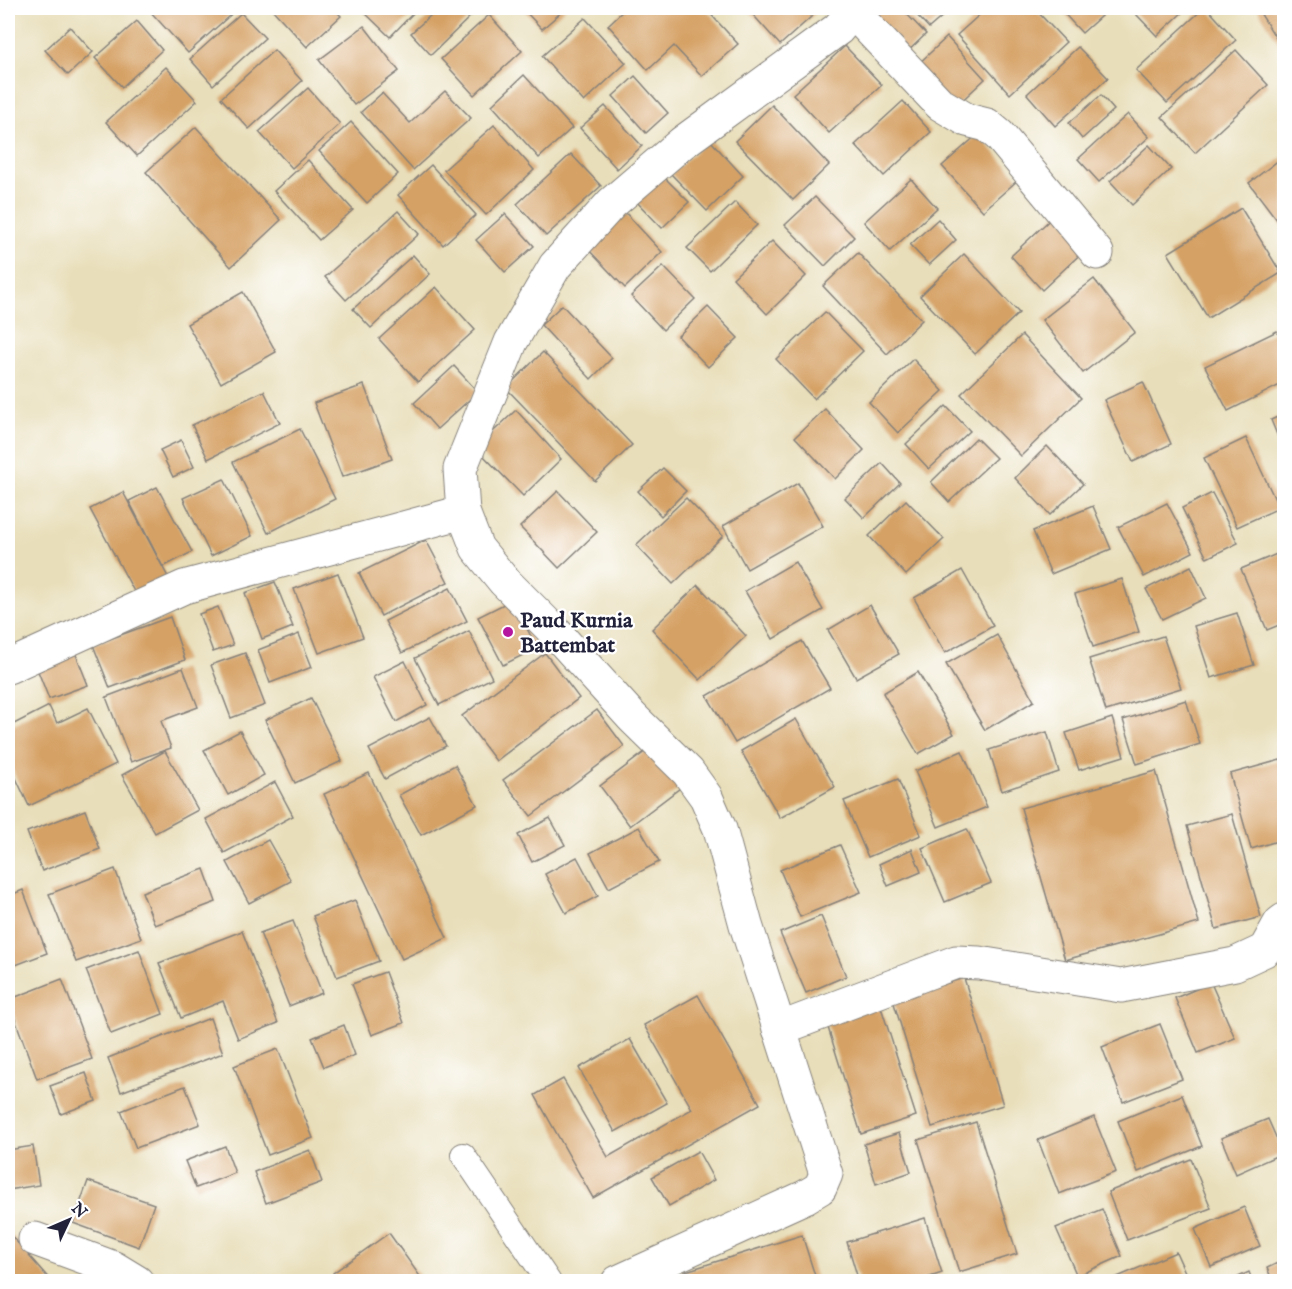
<svg xmlns="http://www.w3.org/2000/svg" width="1292" height="1289" font-family="'IM FELL English',serif">
<rect width="100%" height="100%" fill="#fff"/>
<filter id="ink" filterUnits="userSpaceOnUse"><feTurbulence type="fractalNoise" baseFrequency=".0167" numOctaves="2"/><feDisplacementMap in="SourceGraphic" scale="12" xChannelSelector="R" yChannelSelector="G"/><feConvolveMatrix kernelMatrix="1 2 1 2 8 2 1 2 1" color-interpolation-filters="sRGB"/></filter>
<filter id="wash" filterUnits="userSpaceOnUse"><feTurbulence type="fractalNoise" baseFrequency=".008" numOctaves="4" result="noise"/><feDisplacementMap in="SourceGraphic" scale="24" xChannelSelector="R" yChannelSelector="G"/><feGaussianBlur stdDeviation="1.35" result="paint"/><feColorMatrix in="noise" values="0 0 0 0 0 0 0 0 0 0 0 0 0 0 0 0 0 1.4 0 .05"/><feComposite in="paint" operator="in"/></filter>
<g filter="url(#wash)">
<rect width="100%" height="100%" fill="#e8deb9"/>
<g id="blocks">
<g fill="#d5a165">
<polygon points="152,8 238,8 188,53 149,10"/>
<polygon points="271,8 333,8 341,16 307,47"/>
<polygon points="360,8 418,8 390,37"/>
<polygon points="439,8 479,8 431,55 411,33"/>
<polygon points="522,8 566,8 542,29"/>
<polygon points="626,8 705,8 738,44 702,76 674,46 648,70 608,25"/>
<polygon points="747,8 821,8 780,45"/>
<polygon points="874,8 901,8 926,34 900,59 863,18"/>
<polygon points="910,8 952,8 929,28"/>
<polygon points="987,8 1034,8 1066,42 1010,94 957,35"/>
<polygon points="1059,8 1110,8 1082,33"/>
<polygon points="1141,8 1183,8 1185,10 1157,36 1135,13"/>
<polygon points="1204,8 1207,8 1236,40 1167,103 1136,70"/>
<polygon points="1257,8 1284,8 1284,51"/>
<polygon points="241,13 265,38 213,85 190,59"/>
<polygon points="489,15 522,51 474,95 441,59"/>
<polygon points="585,18 626,63 584,102 542,56"/>
<polygon points="137,21 162,50 122,87 95,58"/>
<polygon points="364,26 399,71 354,105 319,60"/>
<polygon points="70,27 93,52 68,75 45,50"/>
<polygon points="947,37 985,79 953,109 915,67"/>
<polygon points="845,46 882,85 829,133 793,94"/>
<polygon points="1078,47 1108,78 1055,126 1027,94"/>
<polygon points="274,50 302,81 249,129 221,98"/>
<polygon points="1236,50 1268,85 1195,153 1162,117"/>
<polygon points="166,67 197,101 137,156 106,122"/>
<polygon points="524,75 572,128 539,158 492,105"/>
<polygon points="635,76 668,113 646,133 613,96"/>
<polygon points="308,88 340,124 292,168 259,132"/>
<polygon points="445,91 471,118 413,170 361,112 382,93 410,123"/>
<polygon points="1101,95 1114,110 1082,139 1069,123"/>
<polygon points="903,101 931,132 884,176 855,145"/>
<polygon points="772,105 829,165 793,200 735,141"/>
<polygon points="605,106 642,146 617,169 580,128"/>
<polygon points="1128,114 1149,137 1099,182 1078,159"/>
<polygon points="351,122 398,174 367,203 319,151"/>
<polygon points="494,125 534,170 486,215 444,170"/>
<polygon points="196,127 281,220 231,267 146,172"/>
<polygon points="978,134 1019,179 983,211 942,166"/>
<polygon points="709,139 743,176 707,211 671,174"/>
<polygon points="1149,145 1171,169 1132,205 1110,181"/>
<polygon points="571,154 601,186 546,236 517,204"/>
<polygon points="1284,156 1284,229 1249,183"/>
<polygon points="308,160 353,210 319,240 274,191"/>
<polygon points="431,165 476,215 443,245 398,195"/>
<polygon points="660,173 689,202 662,228 633,198"/>
<polygon points="911,179 937,208 890,251 864,222"/>
<polygon points="815,197 854,237 825,266 785,225"/>
<polygon points="735,202 757,225 710,271 687,248"/>
<polygon points="1241,208 1281,273 1208,318 1168,253"/>
<polygon points="623,210 662,252 625,288 585,246"/>
<polygon points="398,211 419,234 346,300 325,277"/>
<polygon points="1058,212 1089,246 1042,290 1011,256"/>
<polygon points="505,214 534,246 505,272 476,240"/>
<polygon points="938,219 956,240 929,265 910,245"/>
<polygon points="772,241 806,276 767,314 733,278"/>
<polygon points="858,253 922,320 887,354 823,286"/>
<polygon points="964,254 1019,313 975,354 920,296"/>
<polygon points="413,255 430,274 371,328 353,309"/>
<polygon points="663,266 695,299 663,330 631,296"/>
<polygon points="1094,279 1135,332 1083,373 1042,320"/>
<polygon points="436,287 475,330 418,382 379,339"/>
<polygon points="243,292 276,352 221,383 187,324"/>
<polygon points="562,305 612,358 591,379 541,325"/>
<polygon points="708,307 738,338 708,367 678,336"/>
<polygon points="825,312 863,351 814,399 776,359"/>
<polygon points="1277,331 1284,347 1284,383 1228,411 1205,366"/>
<polygon points="1022,335 1081,398 1021,456 961,394"/>
<polygon points="543,352 632,445 595,481 506,388"/>
<polygon points="913,359 943,391 898,433 869,402"/>
<polygon points="454,366 478,392 437,429 414,403"/>
<polygon points="1143,382 1171,444 1133,462 1104,400"/>
<polygon points="364,385 392,459 342,477 314,403"/>
<polygon points="264,391 280,423 208,459 192,425"/>
<polygon points="946,406 970,431 929,469 906,444"/>
<polygon points="825,409 864,450 835,479 795,437"/>
<polygon points="516,410 561,459 523,496 476,448"/>
<polygon points="1284,414 1284,452 1271,420"/>
<polygon points="300,429 335,499 268,533 233,462"/>
<polygon points="976,438 996,458 949,502 931,482"/>
<polygon points="1246,438 1279,508 1237,527 1204,458"/>
<polygon points="181,440 194,467 173,477 160,450"/>
<polygon points="1047,446 1083,484 1050,515 1015,478"/>
<polygon points="882,463 900,483 864,518 845,498"/>
<polygon points="663,468 686,491 661,516 638,491"/>
<polygon points="224,479 252,536 211,556 183,498"/>
<polygon points="798,483 823,526 747,569 723,526"/>
<polygon points="157,487 192,552 163,567 129,501"/>
<polygon points="558,491 597,532 559,568 520,527"/>
<polygon points="123,492 169,579 137,597 90,509"/>
<polygon points="1212,493 1238,543 1207,558 1182,508"/>
<polygon points="686,498 723,536 673,584 636,545"/>
<polygon points="906,500 944,539 906,575 869,536"/>
<polygon points="1167,503 1193,552 1144,577 1118,527"/>
<polygon points="1093,506 1111,549 1051,574 1033,531"/>
<polygon points="426,540 448,582 381,616 359,573"/>
<polygon points="1284,551 1284,623 1267,630 1241,569"/>
<polygon points="795,562 823,610 773,639 745,591"/>
<polygon points="1191,566 1206,598 1162,619 1146,589"/>
<polygon points="962,570 993,626 945,653 914,598"/>
<polygon points="338,573 363,637 319,653 294,589"/>
<polygon points="1122,579 1139,632 1093,647 1075,594"/>
<polygon points="275,582 293,627 262,639 245,593"/>
<polygon points="698,585 746,636 700,680 652,629"/>
<polygon points="450,588 467,621 402,653 385,621"/>
<polygon points="512,600 537,648 503,665 478,617"/>
<polygon points="870,605 899,654 856,678 828,630"/>
<polygon points="218,607 233,645 213,652 199,614"/>
<polygon points="1237,613 1254,665 1211,678 1194,626"/>
<polygon points="170,617 185,660 110,688 93,645"/>
<polygon points="469,631 492,678 439,705 415,658"/>
<polygon points="299,634 312,667 270,683 258,650"/>
<polygon points="997,635 1034,701 985,730 946,664"/>
<polygon points="1163,636 1181,688 1106,711 1089,659"/>
<polygon points="802,641 830,688 735,743 707,696"/>
<polygon points="73,647 88,685 49,699 34,661"/>
<polygon points="245,653 265,705 231,718 211,665"/>
<polygon points="545,653 579,698 496,761 462,716"/>
<polygon points="405,661 427,705 396,722 373,677"/>
<polygon points="183,668 198,707 161,721 171,748 131,762 106,697"/>
<polygon points="918,672 954,734 918,754 883,693"/>
<polygon points="311,698 342,761 295,783 265,720"/>
<polygon points="1186,700 1200,744 1137,764 1123,720"/>
<polygon points="49,706 57,723 88,708 116,764 29,806 8,761 8,727"/>
<polygon points="597,710 624,746 531,816 503,780"/>
<polygon points="430,717 446,746 385,779 369,749"/>
<polygon points="1112,718 1124,756 1079,770 1066,733"/>
<polygon points="796,719 835,787 780,818 741,751"/>
<polygon points="240,731 264,775 228,795 204,750"/>
<polygon points="1047,732 1059,772 1002,791 989,750"/>
<polygon points="650,748 680,788 630,826 600,786"/>
<polygon points="165,751 198,810 155,833 122,775"/>
<polygon points="962,751 987,807 938,827 915,771"/>
<polygon points="1284,759 1284,839 1251,849 1230,774"/>
<polygon points="455,765 477,805 421,835 399,795"/>
<polygon points="1156,771 1199,923 1065,960 1021,808"/>
<polygon points="369,773 447,938 402,959 324,794"/>
<polygon points="898,779 921,835 868,857 844,801"/>
<polygon points="275,782 293,816 224,853 206,819"/>
<polygon points="85,810 100,849 42,871 27,832"/>
<polygon points="1232,814 1261,917 1216,929 1187,826"/>
<polygon points="550,818 565,845 532,862 518,835"/>
<polygon points="639,827 659,862 609,888 590,853"/>
<polygon points="967,829 991,883 945,902 922,848"/>
<polygon points="268,840 291,881 249,903 227,862"/>
<polygon points="840,845 861,892 800,917 780,870"/>
<polygon points="912,849 921,872 888,886 879,864"/>
<polygon points="577,857 598,896 566,913 545,874"/>
<polygon points="115,869 141,938 76,962 49,894"/>
<polygon points="204,869 216,902 155,925 142,892"/>
<polygon points="23,890 47,953 8,968 8,896"/>
<polygon points="355,900 379,961 337,977 313,916"/>
<polygon points="821,916 846,976 806,993 780,933"/>
<polygon points="293,921 322,993 289,1006 260,933"/>
<polygon points="242,931 278,1023 238,1039 223,1001 181,1018 159,963"/>
<polygon points="139,950 163,1014 111,1034 86,970"/>
<polygon points="385,972 404,1023 372,1035 352,984"/>
<polygon points="964,978 1003,1105 932,1127 893,1000"/>
<polygon points="62,979 92,1059 37,1079 8,1000"/>
<polygon points="1211,983 1235,1038 1198,1053 1175,998"/>
<polygon points="698,995 760,1104 593,1198 535,1095 563,1079 608,1157 692,1109 644,1025"/>
<polygon points="880,1004 916,1116 861,1134 826,1021"/>
<polygon points="210,1018 223,1053 121,1092 108,1058"/>
<polygon points="1160,1024 1182,1079 1123,1102 1102,1047"/>
<polygon points="344,1025 355,1055 324,1067 312,1038"/>
<polygon points="630,1039 667,1103 615,1132 579,1068"/>
<polygon points="278,1049 313,1138 268,1155 234,1066"/>
<polygon points="86,1073 96,1101 61,1114 50,1086"/>
<polygon points="185,1086 200,1124 136,1148 121,1111"/>
<polygon points="1182,1095 1202,1146 1138,1172 1118,1121"/>
<polygon points="1094,1117 1116,1172 1059,1194 1038,1140"/>
<polygon points="1268,1119 1283,1153 1236,1174 1221,1138"/>
<polygon points="976,1122 1017,1254 959,1272 918,1140"/>
<polygon points="899,1133 911,1172 876,1184 864,1144"/>
<polygon points="33,1146 39,1185 8,1190 8,1150"/>
<polygon points="225,1146 235,1173 196,1188 185,1161"/>
<polygon points="310,1150 322,1182 266,1203 254,1172"/>
<polygon points="698,1151 714,1180 669,1206 652,1177"/>
<polygon points="1191,1159 1211,1208 1127,1240 1108,1192"/>
<polygon points="88,1181 154,1204 139,1247 73,1223"/>
<polygon points="1244,1207 1260,1246 1211,1267 1195,1229"/>
<polygon points="1102,1209 1122,1256 1077,1276 1056,1228"/>
<polygon points="925,1218 942,1273 915,1282 859,1282 847,1242"/>
<polygon points="8,1232 52,1282 8,1282"/>
<polygon points="389,1233 424,1282 339,1282 333,1273"/>
<polygon points="802,1235 817,1282 689,1282 686,1271"/>
<polygon points="1176,1252 1189,1281 1108,1281"/>
<polygon points="1284,1260 1284,1282 1273,1282 1267,1268"/>
<polygon points="1249,1272 1253,1282 1228,1282"/>
</g>
</g>
</g>
<g filter="url(#ink)">
<use href="#blocks" fill-opacity="0" stroke="#85807a" stroke-width="1.5"/>
<g fill="none" stroke-linecap="round" stroke-linejoin="round">
<g stroke="#85807a" stroke-width="26">
<polyline id="service" points="463,1155 549,1282"/>
</g>
<g stroke="#85807a" stroke-width="35">
<g id="minor">
<polyline points="853,12 940,104 967,120 987,125 999,135 1097,253"/>
<polyline points="8,667 184,587 463,512"/>
<polyline points="779,1029 956,962 979,963 1121,986 1235,964 1265,950 1280,923 1284,920"/>
<polyline points="35,1239 114,1268 137,1282"/>
<polyline points="618,1282 805,1197 820,1188 826,1174 746,925 720,829 706,797 688,772 632,717 554,631 504,581 477,548 463,512 460,469 511,342 555,266 612,203 682,143 838,29 856,8"/>
</g>
</g>
<use href="#service" stroke="#fff" stroke-width="24"/>
<use href="#minor" stroke="#fff" stroke-width="33"/>
</g>
</g>
<circle fill="#b5179e" stroke="#fff" stroke-width="2" cx="508" cy="632" r="6"/>
<g text-anchor="middle" stroke-width="4.5" stroke-linejoin="round" paint-order="stroke">
<g font-size="22" font-weight="bold" fill="#22223b" stroke="#fff" text-anchor="start">
<text x="520" y="627">Paud Kurnia<tspan x="520" dy="25">Battembat</tspan></text>
</g>
</g>
<rect width="1292" height="1289" fill="none" stroke="#fff" stroke-width="30"/>
<g transform="translate(69 1220) rotate(46)" stroke="#ffffff" stroke-width="4.5" paint-order="stroke">
<path d="M0-4.5L10 22L0 15L-10 22Z" fill="#22223b"/>
<text y="-9" font-size="16" font-weight="bold" text-anchor="middle" fill="#22223b">N</text>
</g>
</svg>
